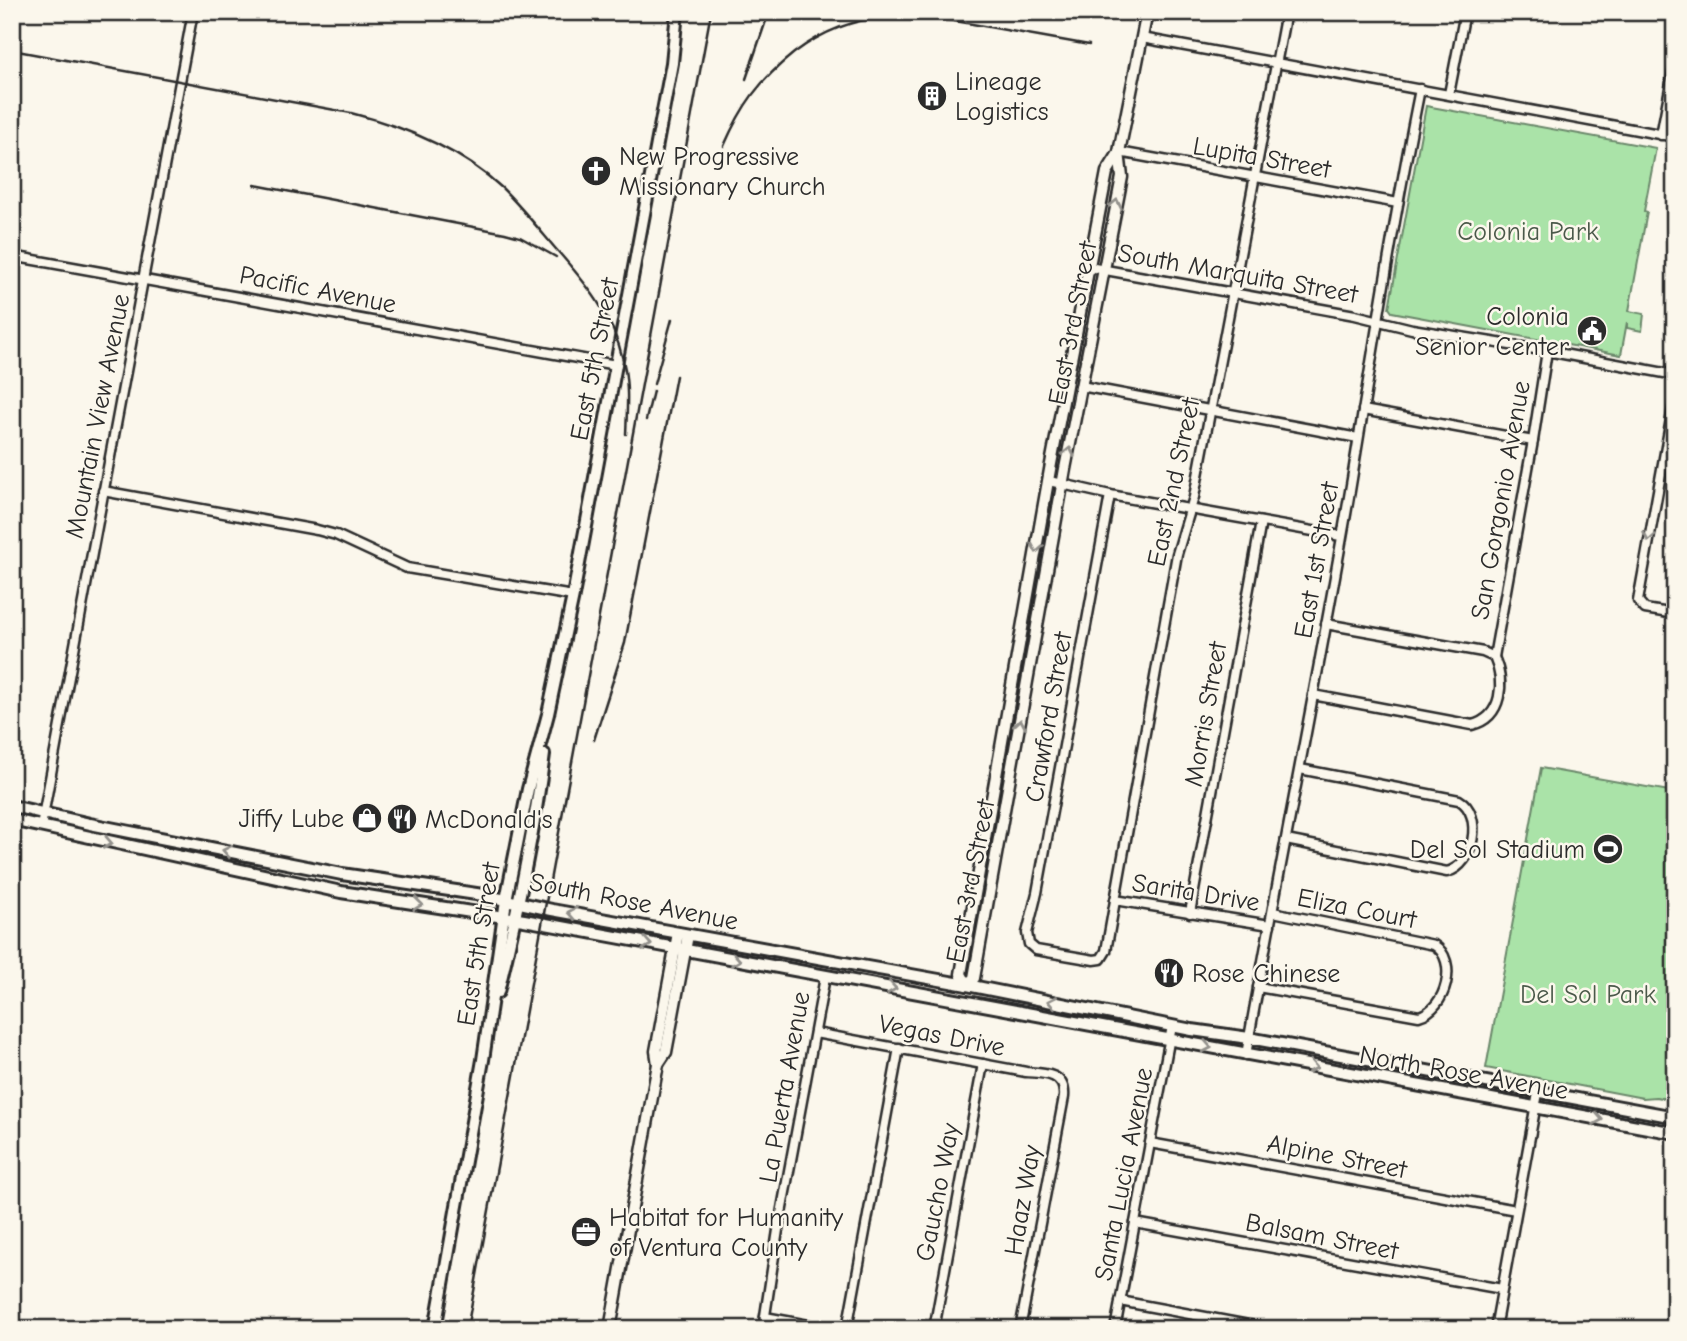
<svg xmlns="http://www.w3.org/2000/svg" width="1687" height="1341" font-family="'Comic Neue',sans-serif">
<rect width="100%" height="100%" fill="#fbf7ec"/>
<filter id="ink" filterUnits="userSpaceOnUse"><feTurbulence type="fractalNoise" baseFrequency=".0143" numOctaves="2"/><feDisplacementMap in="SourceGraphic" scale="14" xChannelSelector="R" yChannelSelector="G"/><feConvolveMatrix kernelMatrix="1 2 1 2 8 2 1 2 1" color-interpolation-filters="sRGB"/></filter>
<g filter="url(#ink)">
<g fill="#aae3a8" stroke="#6a876a" stroke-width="2">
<polygon points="1426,106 1656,148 1644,211 1647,212 1629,311 1644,314 1642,331 1627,328 1627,322 1621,355 1392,312 1389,308"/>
<polygon points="1541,768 1675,792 1675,1100 1656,1097 1643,1098 1486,1068"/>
</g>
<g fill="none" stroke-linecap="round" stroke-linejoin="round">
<g stroke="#2b2b2b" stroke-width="13">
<g id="minor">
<polyline points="1142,38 1675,137"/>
<polyline points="1449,94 1465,12"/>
<polyline points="1661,135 1675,62"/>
<polyline points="1119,152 1398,203"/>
<polyline points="12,256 616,365"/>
<polyline points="1089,267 1355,315 1412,329 1547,351 1675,375"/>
<polyline points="1081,386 1358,438"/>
<polyline points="1675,397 1638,601 1645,609 1675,614"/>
<polyline points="1363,410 1533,441"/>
<polyline points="1049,481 1110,495 1341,536"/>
<polyline points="103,491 317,530 336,535 407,568 573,596"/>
<polyline points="1110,495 1037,893 1027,933 1029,944 1036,950 1094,960 1101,959 1106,951 1177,554 1194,497 1286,12"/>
<polyline points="1494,657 1533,441 1547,351"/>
<path d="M 1313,695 L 1472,725 C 1503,717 1505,682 1494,657 L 1483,652 L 1326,624"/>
<polyline points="41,827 193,12"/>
<path d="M 1286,840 L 1447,872 C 1474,866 1484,814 1459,800 L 1300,769"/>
<polyline points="1115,900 1270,925"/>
<polyline points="1190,913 1261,522"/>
<path d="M 1258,987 L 1419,1016 C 1446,1009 1459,960 1434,945 L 1273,912"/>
<path d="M 815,1033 L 1026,1072 C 1044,1073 1066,1073 1064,1097 L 1020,1329"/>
<path d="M 1246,1055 C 1279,867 1318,680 1350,491 C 1372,357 1393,223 1420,89"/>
<polyline points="1150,1143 1516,1210"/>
<polyline points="1135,1223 1502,1289"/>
<polyline points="1120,1301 1270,1329"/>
<polyline points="765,1317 830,1329"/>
<polyline points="763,1329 778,1230 825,977"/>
<polyline points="847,1329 899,1048"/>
<polyline points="934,1329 983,1064"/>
<polyline points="1115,1329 1172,1026"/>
<polyline points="1495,1329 1538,1093"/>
</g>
</g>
<g stroke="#2b2b2b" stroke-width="15">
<g id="tertiary">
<polyline points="967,985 974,978 1065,469 1122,177 1119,152 1147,12"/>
<polyline points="967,985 961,974 1051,464 1107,172 1119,153"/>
<polyline points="658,1064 666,1052 688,935"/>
<polyline points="610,1329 658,1064 656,1051 678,933"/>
</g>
</g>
<g stroke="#2b2b2b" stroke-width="16">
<g id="secondary">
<polyline points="12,806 90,824 342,874 483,895 552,910 967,985 1192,1030 1249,1038 1675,1117"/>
<polyline points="12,820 341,892 524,920 1675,1133"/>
<path d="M 498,992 C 517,913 534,834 544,754"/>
<polyline points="435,1329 483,1060 506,900 528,789 548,714 573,596 672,63 677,12"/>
</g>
</g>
<use href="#minor" stroke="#fbf7ec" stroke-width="8"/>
<use href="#tertiary" stroke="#fbf7ec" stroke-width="10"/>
<use href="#secondary" stroke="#fbf7ec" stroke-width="10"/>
<g stroke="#2b2b2b" stroke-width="2.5">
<path d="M 12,50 L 351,113 C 406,127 460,149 502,188 C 521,207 538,228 555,248 C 585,282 613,315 623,360 C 629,384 627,410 626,434"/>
<polyline points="746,79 769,12"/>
<path d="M 724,146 C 742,105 759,81 794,53 C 857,5 916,13 989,27 C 1022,33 1056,39 1089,45"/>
<polyline points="255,185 505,233 520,237 556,257"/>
<polyline points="654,384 672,319"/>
<polyline points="646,420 653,391"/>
<polyline points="594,740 625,643 676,376"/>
<polyline points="467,1329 711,12"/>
</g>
</g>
<defs><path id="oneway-chevron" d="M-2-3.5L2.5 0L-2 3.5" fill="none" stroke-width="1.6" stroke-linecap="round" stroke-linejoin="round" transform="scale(1.75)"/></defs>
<g stroke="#93918c">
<use href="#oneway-chevron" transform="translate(1116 204) rotate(-78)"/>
<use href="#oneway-chevron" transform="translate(1069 452) rotate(-78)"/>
<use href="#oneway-chevron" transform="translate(1649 537) rotate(100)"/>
<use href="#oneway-chevron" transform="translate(1037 548) rotate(100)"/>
<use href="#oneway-chevron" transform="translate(1020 724) rotate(-80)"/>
<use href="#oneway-chevron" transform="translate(108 843) rotate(12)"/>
<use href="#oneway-chevron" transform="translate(227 851) rotate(-169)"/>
<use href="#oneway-chevron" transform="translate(418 904) rotate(7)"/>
<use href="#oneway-chevron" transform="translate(572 913) rotate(-170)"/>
<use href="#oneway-chevron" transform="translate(647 944) rotate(10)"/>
<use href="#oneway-chevron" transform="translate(736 960) rotate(10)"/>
<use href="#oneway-chevron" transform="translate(892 988) rotate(9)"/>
<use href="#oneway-chevron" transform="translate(1052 1002) rotate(-169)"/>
<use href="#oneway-chevron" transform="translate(1207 1047) rotate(11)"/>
<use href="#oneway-chevron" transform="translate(1313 1067) rotate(11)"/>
<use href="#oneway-chevron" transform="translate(1598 1119) rotate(10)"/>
</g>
</g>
<defs>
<g id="building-disc" transform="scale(1.575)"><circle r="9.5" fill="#2b2b2b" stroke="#fbf7ec"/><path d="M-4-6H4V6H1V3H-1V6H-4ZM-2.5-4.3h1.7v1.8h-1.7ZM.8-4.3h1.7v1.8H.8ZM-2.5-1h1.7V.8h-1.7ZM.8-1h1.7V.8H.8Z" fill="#fff"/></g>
<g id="church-disc" transform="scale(1.575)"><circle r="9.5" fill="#2b2b2b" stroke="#fbf7ec"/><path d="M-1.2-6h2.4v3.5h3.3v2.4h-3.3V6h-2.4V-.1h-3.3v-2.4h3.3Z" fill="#fff"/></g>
<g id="civic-disc" transform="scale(1.575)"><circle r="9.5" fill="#2b2b2b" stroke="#fbf7ec"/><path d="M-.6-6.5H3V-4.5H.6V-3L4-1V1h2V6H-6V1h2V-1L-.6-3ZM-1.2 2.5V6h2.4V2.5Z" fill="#fff"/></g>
<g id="shop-disc" transform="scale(1.575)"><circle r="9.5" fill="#2b2b2b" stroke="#fbf7ec"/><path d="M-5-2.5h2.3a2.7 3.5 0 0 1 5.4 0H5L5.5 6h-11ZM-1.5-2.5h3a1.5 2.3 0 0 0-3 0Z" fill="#fff"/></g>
<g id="restaurant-disc" transform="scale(1.575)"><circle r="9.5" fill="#2b2b2b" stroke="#fbf7ec"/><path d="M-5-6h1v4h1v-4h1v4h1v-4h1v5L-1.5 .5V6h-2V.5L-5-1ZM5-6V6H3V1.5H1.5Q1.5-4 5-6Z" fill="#fff"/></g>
<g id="stadium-disc" transform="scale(1.575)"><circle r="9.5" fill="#2b2b2b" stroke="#fbf7ec"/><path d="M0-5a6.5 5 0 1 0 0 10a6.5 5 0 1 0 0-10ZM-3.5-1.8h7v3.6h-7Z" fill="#fff"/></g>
<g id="office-disc" transform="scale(1.575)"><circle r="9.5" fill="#2b2b2b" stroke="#fbf7ec"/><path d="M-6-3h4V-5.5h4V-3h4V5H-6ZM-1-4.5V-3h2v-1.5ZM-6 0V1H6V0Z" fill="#fff"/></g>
</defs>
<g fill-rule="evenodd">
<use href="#building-disc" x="932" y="96"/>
<use href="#church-disc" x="596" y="171"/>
<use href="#civic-disc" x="1592" y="331"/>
<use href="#shop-disc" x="367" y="818"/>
<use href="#restaurant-disc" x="402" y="819"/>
<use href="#stadium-disc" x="1608" y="849"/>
<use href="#restaurant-disc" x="1169" y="973"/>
<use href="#office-disc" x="586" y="1232"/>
</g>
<g text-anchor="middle" stroke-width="5" stroke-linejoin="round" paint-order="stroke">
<g font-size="26" fill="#2b2b2b" stroke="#fbf7ec" text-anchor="start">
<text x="955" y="90">Lineage<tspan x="955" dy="30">Logistics</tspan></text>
<text x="619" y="165">New Progressive<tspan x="619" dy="30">Missionary Church</tspan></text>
<text x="1569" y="325" text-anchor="end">Colonia<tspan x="1569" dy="30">Senior Center</tspan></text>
<text x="344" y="827" text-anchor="end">Jiffy Lube</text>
<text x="425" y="828">McDonald's</text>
<text x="1585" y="858" text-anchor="end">Del Sol Stadium</text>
<text x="1192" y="982">Rose Chinese</text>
<text x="609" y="1226">Habitat for Humanity<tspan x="609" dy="30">of Ventura County</tspan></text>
</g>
<g font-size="26" fill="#2b2b2b" stroke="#fbf7ec">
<text transform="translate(1262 157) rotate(10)" y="9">Lupita Street</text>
<text transform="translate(1238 273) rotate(10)" y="9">South Marquita Street</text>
<text transform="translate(318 289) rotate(11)" y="9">Pacific Avenue</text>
<text transform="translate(1072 323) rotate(-79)" y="9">East 3rd Street</text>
<text transform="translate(594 359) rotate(-79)" y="9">East 5th Street</text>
<text transform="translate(97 416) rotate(-79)" y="9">Mountain View Avenue</text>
<text transform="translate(1173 482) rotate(-78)" y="9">East 2nd Street</text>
<text transform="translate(1500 500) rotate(-80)" y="9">San Gorgonio Avenue</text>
<text transform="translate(1316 560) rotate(-80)" y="9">East 1st Street</text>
<text transform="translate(1205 714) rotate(-80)" y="9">Morris Street</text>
<text transform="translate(1048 717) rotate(-80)" y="9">Crawford Street</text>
<text transform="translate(970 881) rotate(-79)" y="9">East 3rd Street</text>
<text transform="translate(1196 892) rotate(9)" y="9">Sarita Drive</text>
<text transform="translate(634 901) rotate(11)" y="9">South Rose Avenue</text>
<text transform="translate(1357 908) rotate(11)" y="9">Eliza Court</text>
<text transform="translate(478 944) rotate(-81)" y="9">East 5th Street</text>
<text transform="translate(942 1035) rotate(11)" y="9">Vegas Drive</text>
<text transform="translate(1464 1072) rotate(10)" y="9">North Rose Avenue</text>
<text transform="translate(784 1087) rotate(-80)" y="9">La Puerta Avenue</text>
<text transform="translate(1337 1156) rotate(11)" y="9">Alpine Street</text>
<text transform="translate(1123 1174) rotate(-79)" y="9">Santa Lucia Avenue</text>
<text transform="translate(937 1192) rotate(-79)" y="9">Gaucho Way</text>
<text transform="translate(1022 1200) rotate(-80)" y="9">Haaz Way</text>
<text transform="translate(1322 1236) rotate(11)" y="9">Balsam Street</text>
</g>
<g font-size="26" fill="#4b594a" stroke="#fbf7ec">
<text x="1528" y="240">Colonia Park</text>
<text x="1588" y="1003">Del Sol Park</text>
</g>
</g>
<rect width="1687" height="1341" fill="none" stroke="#fbf7ec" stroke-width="42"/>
<rect x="21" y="21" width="1645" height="1299" fill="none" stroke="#2b2b2b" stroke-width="2.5" filter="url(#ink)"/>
</svg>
